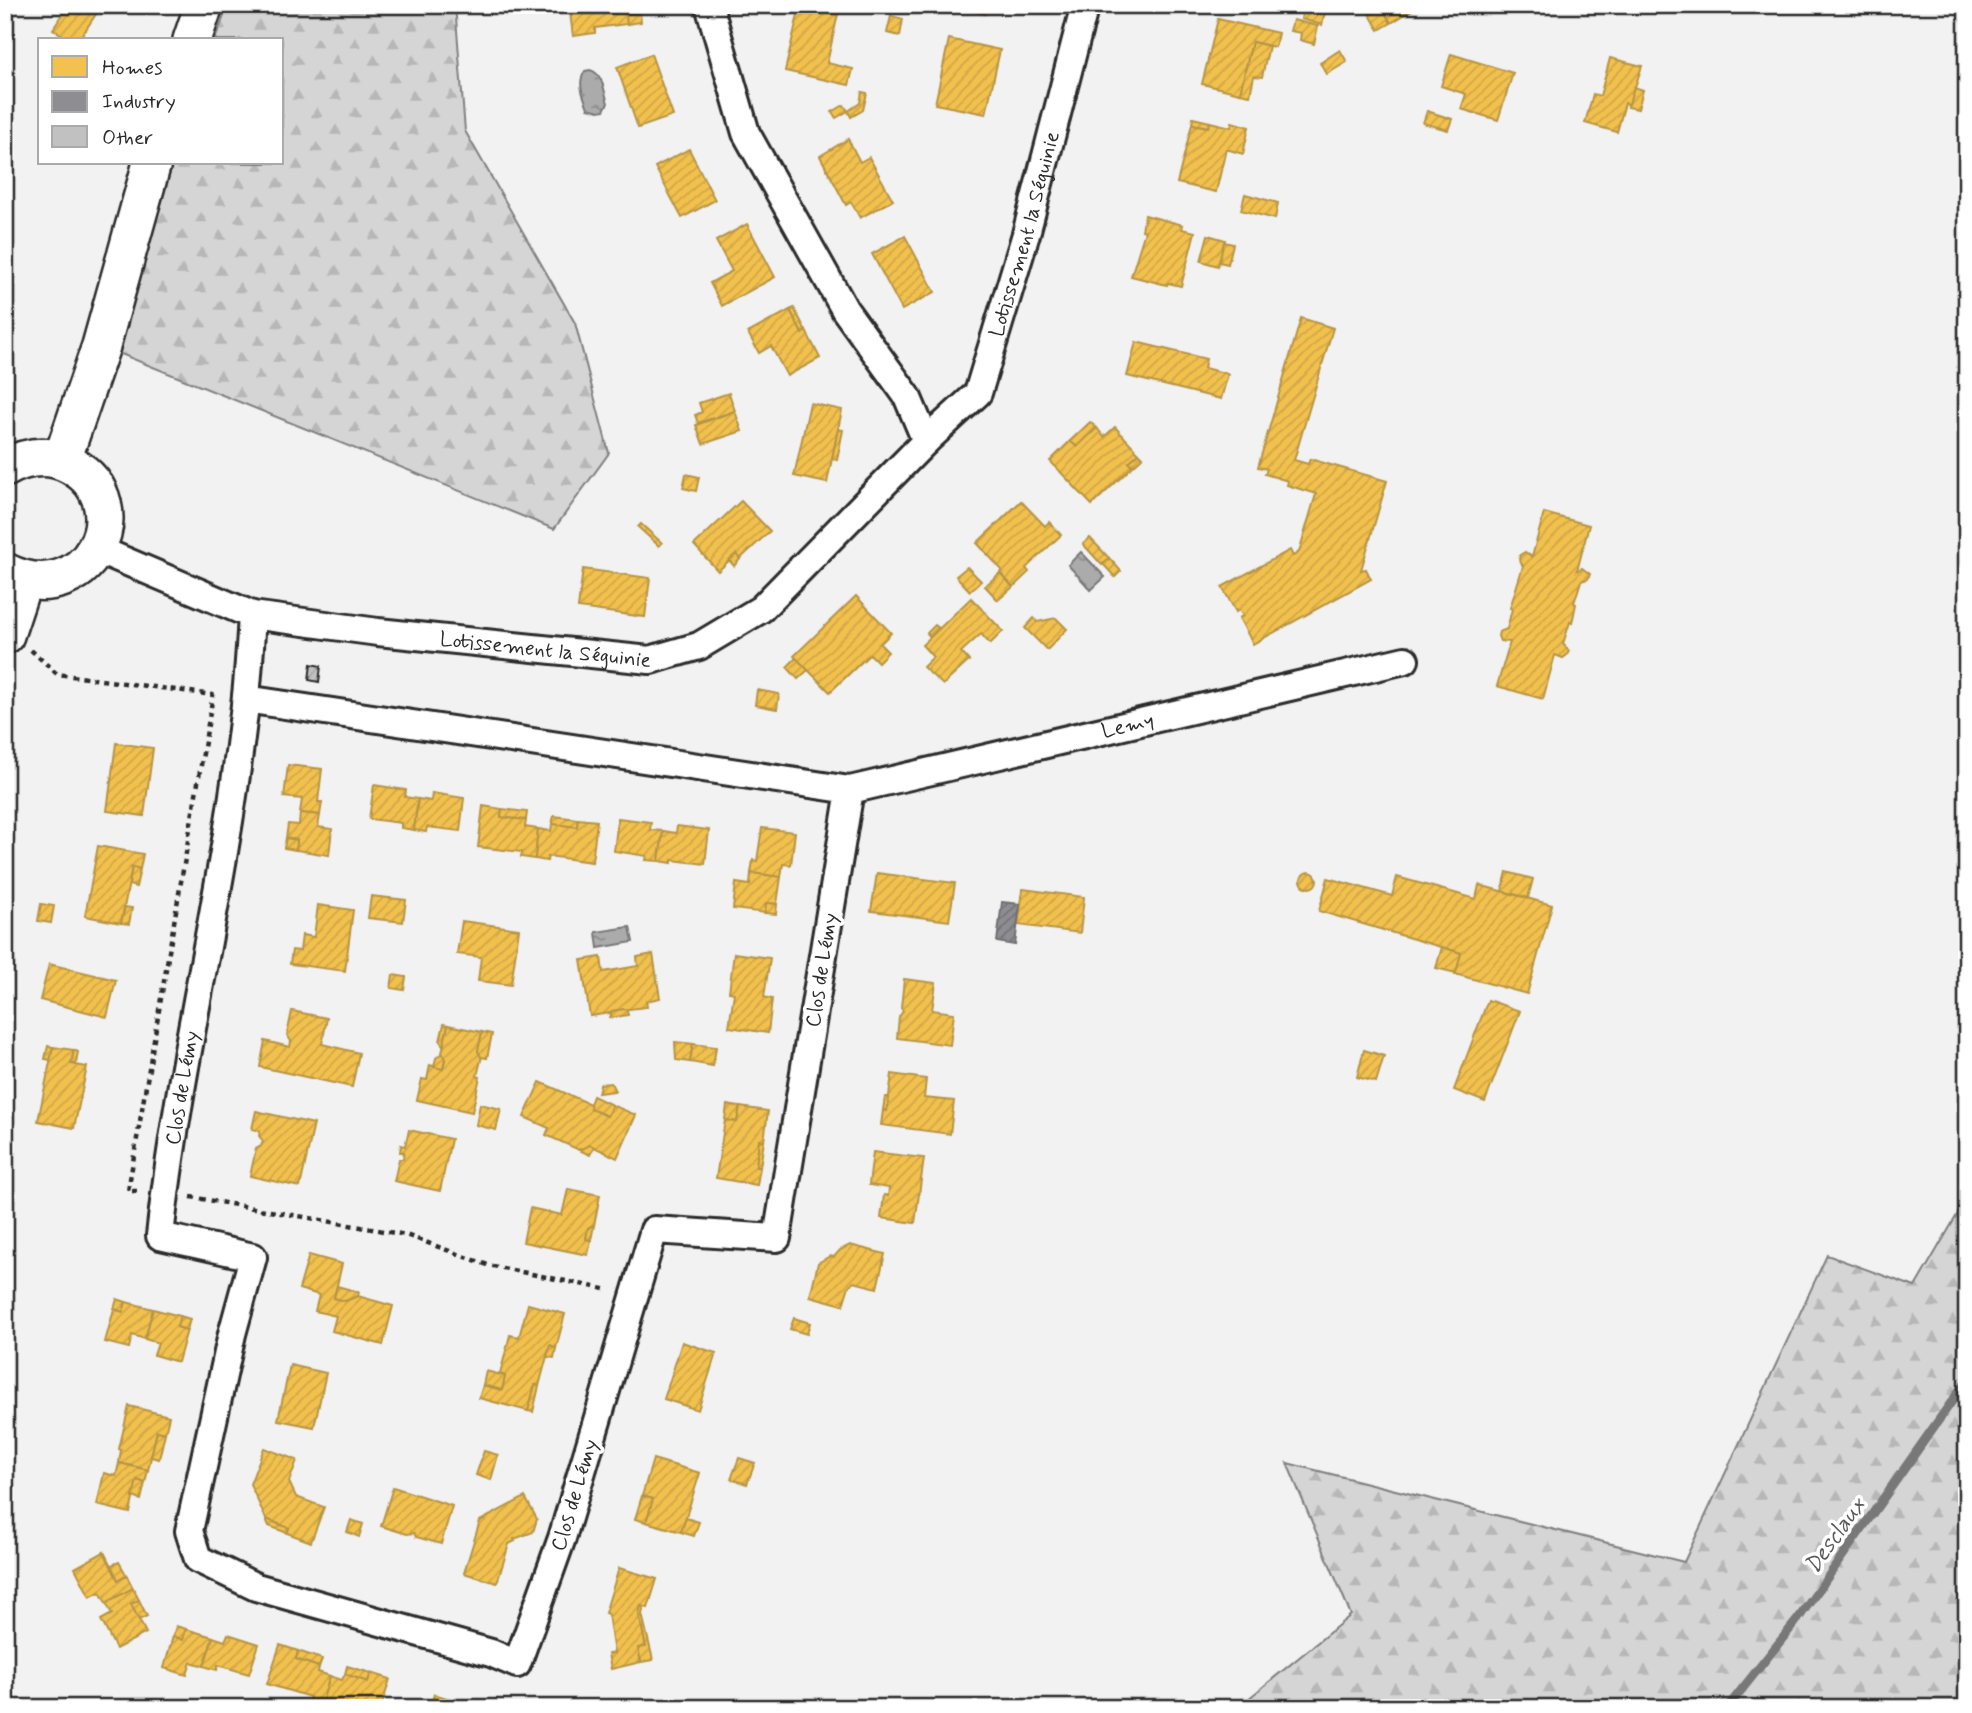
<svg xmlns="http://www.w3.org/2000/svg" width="1972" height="1713" font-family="Mynerve,sans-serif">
<defs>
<pattern id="forest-firs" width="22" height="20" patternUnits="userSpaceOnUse" patternTransform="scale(1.75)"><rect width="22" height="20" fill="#d5d5d5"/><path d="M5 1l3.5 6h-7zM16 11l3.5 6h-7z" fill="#b7b7b7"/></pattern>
<pattern id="water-ripples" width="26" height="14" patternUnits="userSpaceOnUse" patternTransform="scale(1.75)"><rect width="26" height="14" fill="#ababab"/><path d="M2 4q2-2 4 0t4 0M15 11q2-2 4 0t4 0" fill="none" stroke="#8b8b8b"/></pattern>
<pattern id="homes-hatch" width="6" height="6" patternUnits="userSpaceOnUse" patternTransform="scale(1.75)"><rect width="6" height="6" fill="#f2c14e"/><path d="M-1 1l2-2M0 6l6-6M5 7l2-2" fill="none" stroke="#d0a644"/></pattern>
<pattern id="industry-hatch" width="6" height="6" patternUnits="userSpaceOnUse" patternTransform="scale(1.75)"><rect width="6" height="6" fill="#8d8d92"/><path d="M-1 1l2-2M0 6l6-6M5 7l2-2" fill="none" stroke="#737377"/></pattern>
<pattern id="building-hatch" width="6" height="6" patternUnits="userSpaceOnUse" patternTransform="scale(1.75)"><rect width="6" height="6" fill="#c1c1c1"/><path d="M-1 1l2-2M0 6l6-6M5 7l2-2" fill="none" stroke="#a6a6a6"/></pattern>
</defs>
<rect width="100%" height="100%" fill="#f2f2f2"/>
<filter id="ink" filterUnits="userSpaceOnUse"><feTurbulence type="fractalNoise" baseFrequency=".0143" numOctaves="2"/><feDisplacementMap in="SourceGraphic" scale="14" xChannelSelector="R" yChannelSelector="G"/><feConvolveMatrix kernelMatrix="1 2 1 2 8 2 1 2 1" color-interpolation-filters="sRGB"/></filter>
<g filter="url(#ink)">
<g fill="url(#forest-firs)" stroke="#808080" stroke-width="2">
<polygon points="228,5 455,5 465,131 575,323 609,453 554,529 101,346 169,163 282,163 282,40 215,40"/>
<polygon points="1967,1198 1967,1708 1237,1708 1351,1615 1287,1463 1684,1562 1827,1255 1915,1287"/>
</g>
<g fill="url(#water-ripples)" stroke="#787878" stroke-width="2">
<path d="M 590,70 C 603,73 604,92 608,103 L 604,110 L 599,111 L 588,108 C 583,95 577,83 585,71 Z"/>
<polygon points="1081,552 1105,577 1091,590 1068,565"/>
<polygon points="630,927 633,942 598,948 596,932"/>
</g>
<g fill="url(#homes-hatch)" stroke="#b69444" stroke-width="2">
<polygon points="69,5 82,5 96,14 79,40 70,40 53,29"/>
<polygon points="569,5 639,5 640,12 626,14 627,24 595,28 595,33 573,36"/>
<polygon points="946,5 987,5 985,14"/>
<polygon points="1304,5 1326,7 1322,25 1301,19"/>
<polygon points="1364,5 1381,5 1391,23 1379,30"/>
<polygon points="1381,5 1420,5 1391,23"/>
<polygon points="800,6 838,14 827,63 853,69 849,85 785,71"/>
<polygon points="640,12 641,22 627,24 626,14"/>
<polygon points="891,16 903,19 900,36 887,33"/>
<polygon points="1218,19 1278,33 1275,47 1252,42 1240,93 1202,84"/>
<polygon points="1293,20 1318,26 1314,44 1300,40 1301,33 1290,31"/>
<polygon points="949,39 1000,50 986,114 935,104"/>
<polygon points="1252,42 1269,46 1262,77 1254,76 1250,95 1240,93"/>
<polygon points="1340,50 1347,62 1327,74 1320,63"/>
<polygon points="651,54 673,116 638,128 617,67"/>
<polygon points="1451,54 1513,73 1498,120 1461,109 1466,94 1441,86"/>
<polygon points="1610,58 1642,66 1629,105 1625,103 1617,132 1585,123 1593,94 1600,96"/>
<polygon points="1634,87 1643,90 1638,109 1628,107"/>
<polygon points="862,92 867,93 863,110 851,117 848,111 860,103"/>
<polygon points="844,105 848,111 836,118 832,112"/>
<polygon points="1427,111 1452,119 1448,130 1423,123"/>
<polygon points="1193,118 1210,122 1208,127 1192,124"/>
<polygon points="1210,122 1231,127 1232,122 1249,127 1243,154 1226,149 1216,192 1177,183 1192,124 1208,127"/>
<polygon points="848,139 860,162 869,157 893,200 860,218 851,202 846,205 820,156"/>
<polygon points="689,149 715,200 682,218 655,167"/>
<polygon points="1245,194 1278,203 1275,219 1241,210"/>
<polygon points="1145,215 1183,225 1182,229 1195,232 1181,286 1168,283 1167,285 1131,276 1145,231 1142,230"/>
<polygon points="747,224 775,277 722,306 710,283 732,271 716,241"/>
<polygon points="1208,235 1225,240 1218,266 1201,261"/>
<polygon points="905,236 935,292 902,310 872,254"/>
<polygon points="1224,242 1233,244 1228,264 1219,262"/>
<polygon points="794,308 806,331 802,334 790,310"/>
<polygon points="790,310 802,334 806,331 820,358 787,376 771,346 759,353 748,333"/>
<polygon points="1301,318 1333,328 1294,460 1308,464 1310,459 1387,481 1361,570 1366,569 1371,579 1253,644 1239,618 1243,616 1239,610 1236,612 1222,587 1290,550 1293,556 1299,552 1316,494 1287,485 1288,481 1265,474 1267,469 1258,467"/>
<polygon points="1136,342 1206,359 1204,368 1228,374 1221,399 1127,376"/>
<polygon points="729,393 735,411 698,423 695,415 702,412 699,403"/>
<polygon points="810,403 842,410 827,483 794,476"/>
<polygon points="735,411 742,431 703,444 696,425"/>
<polygon points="1090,422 1097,428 1077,447 1070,441"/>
<polygon points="1115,427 1139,453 1129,462 1133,466 1092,505 1050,461 1070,441 1077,447 1097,428 1104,437"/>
<polygon points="838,429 843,430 837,460 832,459"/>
<polygon points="1139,453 1143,457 1133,466 1129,462"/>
<polygon points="686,474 699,477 696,491 683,488"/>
<polygon points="741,501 770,531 740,559 736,554 718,571 694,545"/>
<polygon points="1021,501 1045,526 1049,522 1061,535 1026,568 1029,572 1013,587 1000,573 1002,570 977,543"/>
<polygon points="1544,513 1589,525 1577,571 1582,568 1590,574 1588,579 1581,581 1574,603 1576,604 1572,623 1570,622 1563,644 1569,651 1567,655 1563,658 1555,655 1543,699 1497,686 1510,642 1500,641 1498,636 1499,632 1507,629 1512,609 1510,608 1523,566 1519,560 1520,555 1525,552 1532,557"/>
<polygon points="641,524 662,543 659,546 638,527"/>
<polygon points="1090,538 1109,558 1102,565 1083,544"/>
<polygon points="736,554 740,559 734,566 729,560"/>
<polygon points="1109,558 1121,571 1115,577 1103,564"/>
<polygon points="967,567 981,581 970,591 956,576"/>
<polygon points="583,569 650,578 645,617 578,608"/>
<polygon points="1000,573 1013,587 998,600 985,586"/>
<polygon points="856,596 891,633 880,644 888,652 878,662 870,654 830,692 794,656"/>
<polygon points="971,598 1003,631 990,644 981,634 961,652 969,661 943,685 923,667 933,657 922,645"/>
<polygon points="1034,618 1037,622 1056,618 1067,629 1047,650 1025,628"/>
<polygon points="935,625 939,628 930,637 927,633"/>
<polygon points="796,658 808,670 798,679 787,667"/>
<polygon points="757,690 779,694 777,709 755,705"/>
<polygon points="116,743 153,748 144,816 107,811"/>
<polygon points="288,765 322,769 318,802 322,802 320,815 300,813 302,799 284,797"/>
<polygon points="374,785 406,790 405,797 418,799 414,830 401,828 401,823 369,819"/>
<polygon points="432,793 464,798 460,831 427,827 426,832 414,830 418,799 431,801"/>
<polygon points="483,806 502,809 501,817 526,820 525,827 538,829 535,859 521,857 522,852 478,847"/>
<polygon points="502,809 527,812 526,820 501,817"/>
<polygon points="300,813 320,815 318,827 332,829 329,855 296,850 297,840 286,838 288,824 299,825"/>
<polygon points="554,816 578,819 577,827 552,824"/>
<polygon points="618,818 651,822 650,830 663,831 659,861 646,860 647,856 614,851"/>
<polygon points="578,819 597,821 592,862 548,856 547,861 535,859 538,829 551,831 552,824 577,827"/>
<polygon points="677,826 709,830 705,864 672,860 672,863 659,861 663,831 676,833"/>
<polygon points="762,828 795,832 791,865 783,864 781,877 751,873 753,860 757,861"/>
<polygon points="286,838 297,840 296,850 284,848"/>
<polygon points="98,846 143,854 140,869 132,867 121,923 85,916"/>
<polygon points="132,867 140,869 136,887 129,885"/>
<circle cx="1309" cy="880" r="8"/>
<polygon points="1507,872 1533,879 1528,898 1502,891"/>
<polygon points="751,873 781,877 777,904 766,903 765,913 733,909 736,883 750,885"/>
<polygon points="877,873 955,883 949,921 871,911"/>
<polygon points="1397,877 1476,899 1479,885 1552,905 1527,994 1455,974 1461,953 1319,911 1328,878 1392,896"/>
<polygon points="1023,889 1084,897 1080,933 1018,925"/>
<polygon points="371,896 406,900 403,922 368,918"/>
<polygon points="766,903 777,904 776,914 765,913"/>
<polygon points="41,904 54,906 51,923 38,921"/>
<polygon points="318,905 353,910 345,971 290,964 292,950 300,951 302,935 314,937"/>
<polygon points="125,907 132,908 129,924 121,923"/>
<polygon points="462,921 519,929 511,985 478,981 481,957 457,954"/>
<polygon points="1442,947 1461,953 1456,973 1436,968"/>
<polygon points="734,953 770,958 764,997 772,999 768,1033 729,1027 734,993 729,992"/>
<polygon points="653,954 660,998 646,1001 647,1007 612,1011 610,1013 590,1016 581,960 601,957 603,972 638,966 637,957"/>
<polygon points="49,964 116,980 107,1017 40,1000"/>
<polygon points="393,975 406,977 404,990 391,988"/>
<polygon points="904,979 936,983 932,1010 954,1013 950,1045 897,1038 899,1017 903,1011 901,1008"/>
<polygon points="1488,1000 1520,1011 1485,1102 1454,1090"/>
<polygon points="624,1009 627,1010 628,1015 610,1018 612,1011"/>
<polygon points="292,1011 327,1018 322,1044 359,1053 352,1087 260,1067 265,1041 290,1047 291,1041 287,1035"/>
<polygon points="444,1024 448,1025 444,1047 440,1041"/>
<polygon points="448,1025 482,1032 478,1051 482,1056 477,1076 480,1077 472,1112 417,1100 422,1079 427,1080 430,1065 443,1069 445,1059 442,1053"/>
<polygon points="482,1032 492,1034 487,1058 481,1057 478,1051"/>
<polygon points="675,1042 693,1044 690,1062 676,1060"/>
<polygon points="693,1044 716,1047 713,1066 690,1062"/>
<polygon points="48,1046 53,1047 51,1060 45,1059"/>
<polygon points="53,1047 74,1050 71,1064 87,1067 74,1128 38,1121"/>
<polygon points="74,1050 78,1052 76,1064 71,1064"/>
<polygon points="1364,1050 1384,1056 1376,1082 1357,1077"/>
<polygon points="442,1053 445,1059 443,1069 434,1067 436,1058"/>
<polygon points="892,1074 926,1079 924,1098 954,1101 950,1134 881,1125 883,1110 887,1111"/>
<polygon points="540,1082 590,1104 591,1109 607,1116 612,1105 636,1115 617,1158 590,1145 579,1150 546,1135 549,1128 524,1117"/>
<polygon points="611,1083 615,1091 598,1093 600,1084"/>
<polygon points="593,1096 612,1105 607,1116 591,1109 590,1104"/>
<polygon points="885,1097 889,1097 887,1111 883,1110"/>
<polygon points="480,1104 501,1109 496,1130 476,1125"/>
<polygon points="727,1105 740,1107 737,1122 725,1120"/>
<polygon points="740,1107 768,1111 764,1141 759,1140 756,1167 760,1167 757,1185 716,1178 725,1120 737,1122"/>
<polygon points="256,1111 314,1124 300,1187 250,1176 256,1149 261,1146 263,1141 259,1136 260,1131 252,1129"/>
<polygon points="409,1130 451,1139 440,1191 394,1181 399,1159 403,1159 404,1152 400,1152 401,1145 405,1146"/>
<polygon points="759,1140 764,1141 760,1167 756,1167"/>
<polygon points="590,1145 594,1147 590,1155 579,1150"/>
<polygon points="873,1152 924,1158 915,1223 881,1218 884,1195 888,1196 889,1188 869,1185"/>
<polygon points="568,1189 600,1195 594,1225 588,1228 586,1239 591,1240 588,1255 523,1242 530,1208 562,1215"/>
<polygon points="594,1225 591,1240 586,1239 588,1228"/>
<polygon points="850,1245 885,1254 877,1288 854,1282 849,1286 843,1305 810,1296 818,1263 830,1256 834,1257 840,1250"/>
<polygon points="309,1255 342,1264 334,1298 345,1301 358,1296 393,1306 383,1345 332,1331 336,1316 315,1311 319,1295 299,1289"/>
<polygon points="337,1286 359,1292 358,1296 345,1301 334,1298"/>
<polygon points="117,1299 126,1302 123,1312 114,1309"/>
<polygon points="126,1302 153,1309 145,1339 132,1335 129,1348 105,1342 114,1309 123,1312"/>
<polygon points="528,1304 565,1314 556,1348 550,1345 539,1386 535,1385 528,1411 479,1398 483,1385 502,1390 505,1376 500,1374 510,1335 519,1337"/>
<polygon points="153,1309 180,1316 177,1327 187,1330 178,1362 154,1355 158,1343 145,1339"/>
<polygon points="180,1316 190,1319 187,1330 177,1327"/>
<polygon points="794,1318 810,1323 807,1334 790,1329"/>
<polygon points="682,1342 716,1353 698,1410 664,1399"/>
<polygon points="550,1345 556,1348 554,1358 547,1357"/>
<polygon points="290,1365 326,1373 314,1427 278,1420"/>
<polygon points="486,1371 505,1376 502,1390 483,1385"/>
<polygon points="535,1385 539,1386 533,1412 528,1411"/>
<polygon points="129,1406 169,1416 165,1433 157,1431 148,1470 119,1463 121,1450 119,1449"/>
<polygon points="157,1431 165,1433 159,1459 151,1457"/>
<polygon points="264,1448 297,1460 289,1482 296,1497 324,1507 311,1542 287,1533 289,1528 266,1519 250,1484"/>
<polygon points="484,1451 498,1455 491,1480 476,1475"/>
<polygon points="739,1458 755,1463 747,1484 731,1479"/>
<polygon points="653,1459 700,1473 681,1532 646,1522 653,1499 642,1496"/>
<polygon points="119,1463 148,1470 145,1483 137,1480 130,1513 97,1505 104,1473 116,1476"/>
<polygon points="137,1480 145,1483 141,1500 133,1497"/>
<polygon points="393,1487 452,1506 441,1544 416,1537 414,1533 407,1534 381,1526"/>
<polygon points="642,1496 653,1499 646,1522 635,1519"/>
<polygon points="525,1497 537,1519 533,1532 514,1539 515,1541 509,1544 497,1583 464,1573 480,1521"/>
<polygon points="686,1518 699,1522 694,1536 681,1532"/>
<polygon points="266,1519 289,1528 287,1533 269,1526"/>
<polygon points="351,1520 363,1524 359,1537 347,1532"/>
<polygon points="104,1552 118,1580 127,1576 133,1588 106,1603 100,1592 90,1597 75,1568"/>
<polygon points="119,1562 127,1576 118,1580 111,1565"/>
<polygon points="619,1568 657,1579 648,1608 641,1606 639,1614 646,1647 638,1648 641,1662 611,1669 608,1654 614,1653 608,1614 605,1613"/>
<polygon points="133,1588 139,1600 131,1604 146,1633 116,1649 101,1620 112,1614 106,1603"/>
<polygon points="139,1600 147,1616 139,1620 131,1604"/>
<polygon points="641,1606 644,1608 642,1614 653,1660 641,1662 638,1648 646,1647 639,1614"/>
<polygon points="176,1626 186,1629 183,1640 173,1636"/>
<polygon points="186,1629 213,1637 204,1666 191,1662 187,1675 164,1668 173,1636 183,1640"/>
<polygon points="228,1634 259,1644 249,1674 218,1665 217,1670 204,1666 213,1637 225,1641"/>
<polygon points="280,1645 298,1651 296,1659 319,1667 318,1672 330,1676 321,1706 308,1702 310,1697 267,1684"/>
<polygon points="298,1651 322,1659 319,1667 296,1659"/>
<polygon points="347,1666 371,1673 368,1682 345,1674"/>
<polygon points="371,1673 390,1679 381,1708 321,1706 330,1676 342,1680 345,1674 368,1682"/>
<polygon points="434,1694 478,1708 430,1708"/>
</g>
<polygon fill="url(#industry-hatch)" stroke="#707073" stroke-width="2" points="1002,902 1020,904 1015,945 997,942"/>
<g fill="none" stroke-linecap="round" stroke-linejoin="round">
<polyline stroke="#787878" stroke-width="9" points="1727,1708 1798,1619 1967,1380"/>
</g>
<polygon fill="url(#building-hatch)" stroke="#2b2b2b" stroke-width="2" points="311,664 321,666 319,682 309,680"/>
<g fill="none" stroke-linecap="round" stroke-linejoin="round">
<g stroke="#2b2b2b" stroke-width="32">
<g id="street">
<polyline points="709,5 746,133 845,310 907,396 926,441"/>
<path id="s1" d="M 97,549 L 252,615 L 378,632 L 650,660 L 699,646 L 761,609 L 926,441 L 978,393 L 1026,234 L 1085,5"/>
<path id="s2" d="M 246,699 L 850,790 L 777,1238 L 654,1230 L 562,1538 L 517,1664 L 491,1653 L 256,1587 L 198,1559 L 189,1531 L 232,1334 L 253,1257 L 160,1236 C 179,1063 223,894 243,721 C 248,686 250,650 252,615"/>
<path id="s3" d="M 850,790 L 1405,660"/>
</g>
</g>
<g stroke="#2b2b2b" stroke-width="42">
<g id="secondary">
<polyline points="192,40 204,5"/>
<polyline points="62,460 101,346 152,163"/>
<path d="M 5,468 C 27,456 49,453 71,465 C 142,504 88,614 5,572"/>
<polyline points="5,635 23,581"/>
</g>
</g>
<g stroke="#2b2b2b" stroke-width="4.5" stroke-dasharray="5 5" stroke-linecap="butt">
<polyline points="31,650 57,674 213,695 128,1191 138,1191"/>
<polyline points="191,1197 406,1235 488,1265 609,1290"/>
</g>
<use href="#street" stroke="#fff" stroke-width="26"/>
<use href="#secondary" stroke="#fff" stroke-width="37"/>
</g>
</g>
<g text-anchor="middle" stroke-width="7" stroke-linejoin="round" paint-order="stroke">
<g font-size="21" fill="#2b2b2b" stroke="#fff">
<text dy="7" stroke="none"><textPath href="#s1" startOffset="1164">Lotissement la Séguinie</textPath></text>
<text dy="7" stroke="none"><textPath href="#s1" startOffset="464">Lotissement la Séguinie</textPath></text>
<text dy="7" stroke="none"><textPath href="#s3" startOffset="285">Lemy</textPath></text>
<text transform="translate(821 970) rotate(-81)" y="7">Clos de Lémy</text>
<text dy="7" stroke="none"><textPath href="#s2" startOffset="2536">Clos de Lémy</textPath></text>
<text transform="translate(574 1495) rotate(-73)" y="7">Clos de Lémy</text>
</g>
<g font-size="23" font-style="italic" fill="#585858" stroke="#fff">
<text transform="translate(1834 1535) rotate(-55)" y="8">Desclaux</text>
</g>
</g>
<rect width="1972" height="1713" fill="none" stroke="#fff" stroke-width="28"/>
<rect x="14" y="14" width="1944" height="1685" fill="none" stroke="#2b2b2b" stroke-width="2.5" filter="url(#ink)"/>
<rect x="38" y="38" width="245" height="126" fill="#ffffff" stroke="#aaaaaa" stroke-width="2"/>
<rect x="52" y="56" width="35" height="21" fill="#f2c14e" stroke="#aaaaaa" stroke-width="2"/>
<text x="102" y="74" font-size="21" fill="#2b2b2b">Homes</text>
<rect x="52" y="91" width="35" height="21" fill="#8d8d92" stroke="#aaaaaa" stroke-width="2"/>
<text x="102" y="108" font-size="21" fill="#2b2b2b">Industry</text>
<rect x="52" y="126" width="35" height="21" fill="#c1c1c1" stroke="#aaaaaa" stroke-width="2"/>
<text x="102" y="144" font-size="21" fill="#2b2b2b">Other</text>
</svg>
